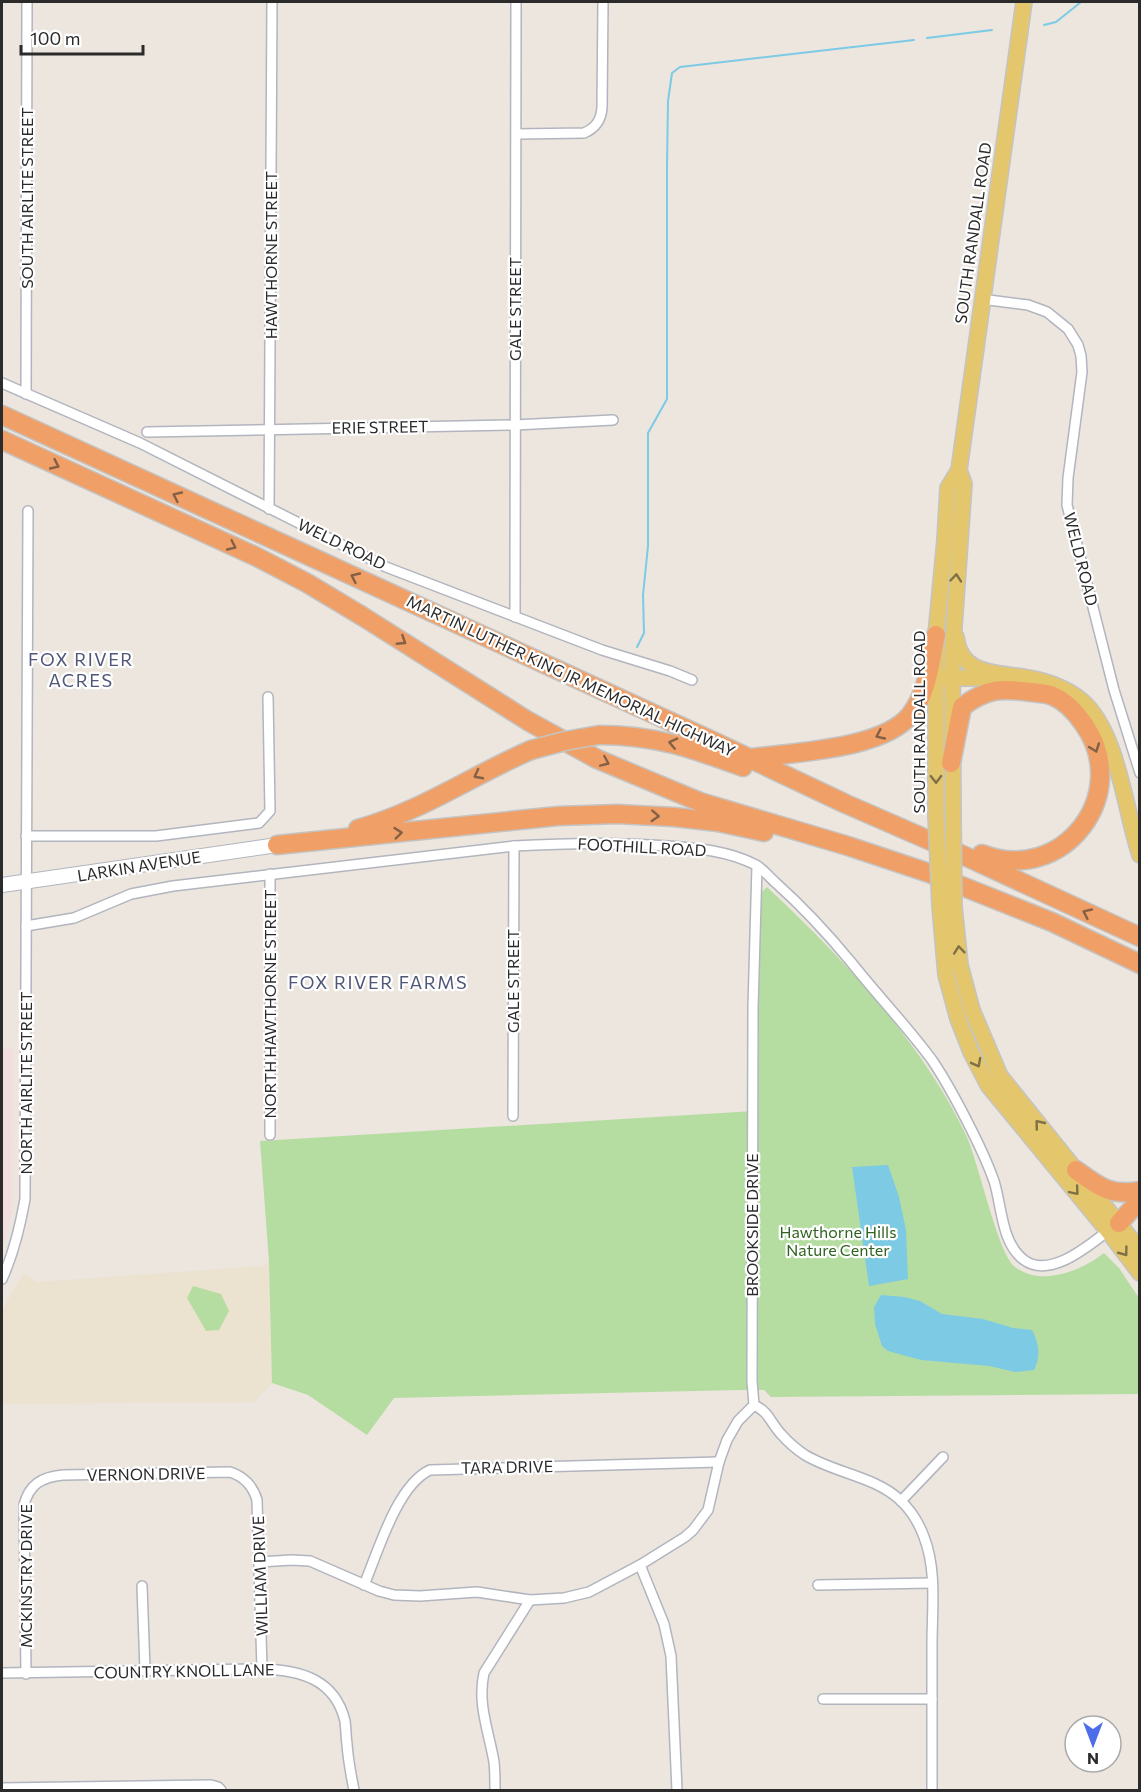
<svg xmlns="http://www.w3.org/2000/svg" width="1141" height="1792" font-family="Commissioner,sans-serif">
<rect width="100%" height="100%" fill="#ece6df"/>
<polygon fill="#ece2d0" points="269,1262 272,1383 254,1402 2,1404 2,1311 23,1273 37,1282 262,1266"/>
<polygon fill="#f2dddf" points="2,1049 13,1049 12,1212 2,1252"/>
<g fill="#b6dda1">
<path d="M 767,887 C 842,957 921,1041 966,1135 C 978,1160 998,1254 1015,1267 C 1042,1287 1081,1271 1104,1253 L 1119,1268 L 1139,1298 L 1139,1394 L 771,1397 L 764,1390 L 739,1390 L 394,1398 L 367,1435 L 308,1395 L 272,1383 L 269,1262 L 260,1141 L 754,1111 L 761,893 Z"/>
<polygon points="193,1286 221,1294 229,1311 219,1330 206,1331 187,1298"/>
</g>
<g fill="#7ccae4">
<polygon points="888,1165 899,1197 906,1230 908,1279 869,1286 852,1167"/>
<path d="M 881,1295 L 904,1297 L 920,1301 L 942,1314 L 983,1319 L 1013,1328 L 1032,1330 C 1039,1343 1041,1357 1034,1370 L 1015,1372 L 989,1366 L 921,1360 L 888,1351 L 882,1346 L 875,1324 L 874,1307 Z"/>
</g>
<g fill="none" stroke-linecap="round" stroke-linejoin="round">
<g stroke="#7ccae4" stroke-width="2">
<polyline points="1044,25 1056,22 1081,2"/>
<polyline points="927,38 992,30"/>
<polyline points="637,647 644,633 643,595 648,546 648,433 667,399 667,168 668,101 672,73 680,67 914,40"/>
</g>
<g stroke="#b2b5be" stroke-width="12">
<g id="minor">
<path d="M 517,134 L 584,133 C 596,128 601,120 602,108 L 603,2"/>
<polyline points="981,299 1028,305 1047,312 1068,329 1078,345 1081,356 1082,372 1068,478 1067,505 1114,690 1140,773"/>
<polyline points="2,383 140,443 386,567 602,650 670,671 692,680"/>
<polyline points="26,394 27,2"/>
<polyline points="147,432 515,425 613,420"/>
<polyline points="269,509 272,2"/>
<polyline points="515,617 516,2"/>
<polyline points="26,836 156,836 259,823 270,811 268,697"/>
<path d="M 757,866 L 753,1007 L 752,1381 L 754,1405 C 769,1412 770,1422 781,1434 C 788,1442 796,1449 805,1455 C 835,1473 873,1476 899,1499 C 910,1509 919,1523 924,1537 C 937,1570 932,1610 932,1645 C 932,1693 932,1742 932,1790"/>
<path d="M 26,926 L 74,918 L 131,894 L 173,886 L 514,846 C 565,843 616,842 668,846 C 697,848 729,851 756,865 C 763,869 770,878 776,883 C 804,908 827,933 851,962 C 877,995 907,1026 932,1060 C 947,1082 960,1107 972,1131 C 980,1147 988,1164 994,1181 C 1002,1206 1001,1243 1024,1260 C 1050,1279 1088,1246 1108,1231"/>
<polyline points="513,1116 514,846"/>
<polyline points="270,1135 270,874"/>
<path d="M 2,1279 C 14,1253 20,1227 25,1199 L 28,511"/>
<polyline points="901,1501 943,1457"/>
<polyline points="260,1562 291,1560 310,1561 379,1591 394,1595 420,1596 477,1592 530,1600 564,1598 589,1592 640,1565 685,1537 693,1530 708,1510 719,1462 727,1440 738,1421 754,1405"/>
<polyline points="640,1565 664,1624 671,1656 677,1790"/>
<path d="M 364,1585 C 378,1552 397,1485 430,1470 L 719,1462"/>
<polyline points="818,1585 932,1583"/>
<polyline points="142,1586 145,1670"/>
<path d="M 2,1673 L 262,1669 C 300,1670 335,1679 345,1721 C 346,1729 346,1737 347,1744 C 348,1760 351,1775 354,1790"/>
<path d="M 26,1674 L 24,1505 C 29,1485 41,1477 63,1475 L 230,1472 C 243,1476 253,1486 257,1500 L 262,1669"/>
<polyline points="823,1699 932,1699"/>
<polyline points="2,1788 211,1785 218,1787 221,1790"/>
<path d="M 495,1790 C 495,1781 495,1771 494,1762 C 489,1732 477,1704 484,1673 L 530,1600"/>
</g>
</g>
<g stroke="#b2b5be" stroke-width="16">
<polyline id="secondary" points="2,885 277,845"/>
</g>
<g stroke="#c4c4c4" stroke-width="18">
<g id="primary">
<path d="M 956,637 C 961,677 998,672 1028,678 C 1047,681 1068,689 1082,701 C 1118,732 1125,811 1140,855"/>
<polyline points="942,678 993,678"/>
<polyline points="936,815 936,635 945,540 948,488 959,470"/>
<polyline points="953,816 952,655 964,484 959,470 1024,2"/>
<polyline points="940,906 946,975 958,1019 971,1052 988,1085 1108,1231 1140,1273"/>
<polyline points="954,907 960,965 972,1010 1000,1076 1140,1250"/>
</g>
</g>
<g stroke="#c4c4c4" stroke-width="21">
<g id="motorway">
<polyline points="2,415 717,743 846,804 956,852 1140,937"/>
<polyline points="2,440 257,557 307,583 362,616 528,721 597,759 700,802 848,846 929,873 1052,922 1140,964"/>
<path d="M 599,735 C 655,735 691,748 743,767"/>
<path d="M 753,758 C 795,752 885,749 911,714 C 928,692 930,662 936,635"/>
<path d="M 951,763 L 962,707 C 987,688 1001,688 1031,692 C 1037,693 1047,693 1053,696 C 1065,701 1076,713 1083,723 C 1134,793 1063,886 982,854"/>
<path d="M 358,829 C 420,812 473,775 531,750"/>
<polyline points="277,845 558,816 617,814 674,817 718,822 764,832"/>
<path d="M 1076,1170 C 1099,1187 1110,1196 1140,1191"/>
<polyline points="1119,1223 1140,1200"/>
</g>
</g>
<use href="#minor" stroke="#fff" stroke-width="9"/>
<use href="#secondary" stroke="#fff" stroke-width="14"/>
<use href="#primary" stroke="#e4c76c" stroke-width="15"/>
<use href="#motorway" stroke="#f0a066" stroke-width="18"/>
<g stroke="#c4c4c4" stroke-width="18" stroke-linecap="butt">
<g id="primary-bridge">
<polyline points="936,815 940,906"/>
<polyline points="953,816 954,907"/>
</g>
</g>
<g stroke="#c4c4c4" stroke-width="21" stroke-linecap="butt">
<polyline id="motorway-bridge" points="531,750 565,741 599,735"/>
</g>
<use href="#primary-bridge" stroke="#e4c76c" stroke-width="15"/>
<use href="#motorway-bridge" stroke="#f0a066" stroke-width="18"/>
</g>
<defs><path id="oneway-chevron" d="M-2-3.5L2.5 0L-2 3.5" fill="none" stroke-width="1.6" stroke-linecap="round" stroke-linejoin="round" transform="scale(1.5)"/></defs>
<g stroke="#846046">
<use href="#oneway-chevron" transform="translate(55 465) rotate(25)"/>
<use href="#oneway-chevron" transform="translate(177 496) rotate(-155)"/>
<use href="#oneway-chevron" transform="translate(232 546) rotate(25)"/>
<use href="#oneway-chevron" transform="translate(355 577) rotate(-155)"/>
<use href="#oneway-chevron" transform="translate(402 641) rotate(33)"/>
<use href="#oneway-chevron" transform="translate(880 735) rotate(155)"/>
<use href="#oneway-chevron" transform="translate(673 743) rotate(-167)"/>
<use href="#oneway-chevron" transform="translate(1095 748) rotate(70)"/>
<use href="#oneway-chevron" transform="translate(605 762) rotate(23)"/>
<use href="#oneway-chevron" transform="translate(478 775) rotate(152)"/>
<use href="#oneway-chevron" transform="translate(655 816) rotate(3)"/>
<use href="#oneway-chevron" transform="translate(398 833) rotate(-6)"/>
<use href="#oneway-chevron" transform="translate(1087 913) rotate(-155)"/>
</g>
<g stroke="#7e7148">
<use href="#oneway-chevron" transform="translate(956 578) rotate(-85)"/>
<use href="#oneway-chevron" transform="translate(936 779) rotate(89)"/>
<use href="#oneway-chevron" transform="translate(959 950) rotate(-96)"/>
<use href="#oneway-chevron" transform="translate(977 1063) rotate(62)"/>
<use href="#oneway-chevron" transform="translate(1039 1124) rotate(-129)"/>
<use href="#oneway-chevron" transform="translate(1075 1191) rotate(50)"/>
<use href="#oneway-chevron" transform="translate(1124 1252) rotate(53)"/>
</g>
<g text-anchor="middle" stroke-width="4.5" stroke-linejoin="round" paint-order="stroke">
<g font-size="16" fill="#2b2b2b" stroke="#fff">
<text transform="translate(27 198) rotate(-90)" y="6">SOUTH AIRLITE STREET</text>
<text transform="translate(973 233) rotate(-82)" y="6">SOUTH RANDALL ROAD</text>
<text transform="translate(271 255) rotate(-90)" y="6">HAWTHORNE STREET</text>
<text transform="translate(515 309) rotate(-90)" y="6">GALE STREET</text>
<text transform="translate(380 427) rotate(-1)" y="6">ERIE STREET</text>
<text transform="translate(342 544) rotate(26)" y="6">WELD ROAD</text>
<text transform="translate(1081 559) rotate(76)" y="6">WELD ROAD</text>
<text transform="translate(571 676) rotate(25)" y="6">MARTIN LUTHER KING JR MEMORIAL HIGHWAY</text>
<text transform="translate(919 722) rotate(-90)" y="6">SOUTH RANDALL ROAD</text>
<text transform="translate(642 847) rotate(3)" y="6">FOOTHILL ROAD</text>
<text transform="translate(139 866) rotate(-9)" y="6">LARKIN AVENUE</text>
<text transform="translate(513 981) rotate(-90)" y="6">GALE STREET</text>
<text transform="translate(270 1004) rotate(-90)" y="6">NORTH HAWTHORNE STREET</text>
<text transform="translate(26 1083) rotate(-90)" y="6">NORTH AIRLITE STREET</text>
<text transform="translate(752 1225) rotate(-90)" y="6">BROOKSIDE DRIVE</text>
<text transform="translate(507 1467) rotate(-1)" y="6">TARA DRIVE</text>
<text transform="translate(146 1474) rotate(-1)" y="6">VERNON DRIVE</text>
<text transform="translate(26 1576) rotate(-90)" y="6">MCKINSTRY DRIVE</text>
<text transform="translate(260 1576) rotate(-92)" y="6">WILLIAM DRIVE</text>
<text transform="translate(184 1671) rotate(-1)" y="6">COUNTRY KNOLL LANE</text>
</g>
<g font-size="16" fill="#306321" stroke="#fff">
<text x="838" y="1238">Hawthorne Hills<tspan x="838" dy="18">Nature Center</tspan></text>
</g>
<g font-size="18" letter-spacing="1.5" fill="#505778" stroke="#fff">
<text x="81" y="666">FOX RIVER<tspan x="81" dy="21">ACRES</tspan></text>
<text x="378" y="989">FOX RIVER FARMS</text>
</g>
</g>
<rect width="1141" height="1792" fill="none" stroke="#2b2b2b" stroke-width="6"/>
<g transform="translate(1093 1744) rotate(180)"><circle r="28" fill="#ffffff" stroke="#aaaaaa" stroke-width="1.5"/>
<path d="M0-4.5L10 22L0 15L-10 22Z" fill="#4e6dea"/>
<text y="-9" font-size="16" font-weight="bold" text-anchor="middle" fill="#2b2b2b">N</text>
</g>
<path d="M21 45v9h122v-9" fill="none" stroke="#2b2b2b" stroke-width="3"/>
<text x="30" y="45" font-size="18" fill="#2b2b2b" stroke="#ffffff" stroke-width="4.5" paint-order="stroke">100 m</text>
</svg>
